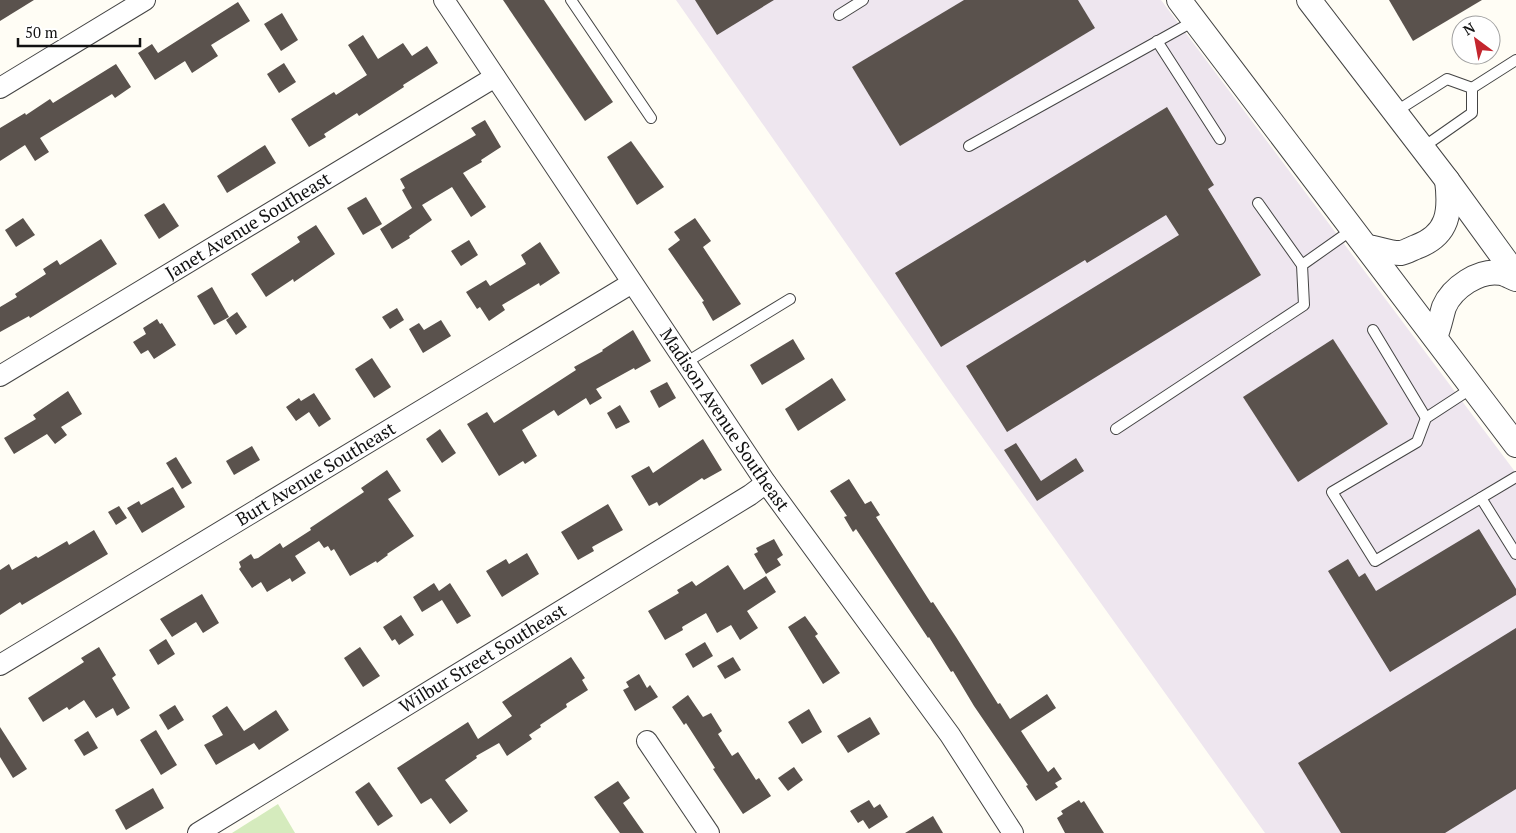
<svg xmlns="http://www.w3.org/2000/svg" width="1516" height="833" font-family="'PT Serif',serif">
<rect width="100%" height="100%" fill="#fffdf5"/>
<polygon fill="#eee6ef" points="676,0 1161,0 1516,473 1516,833 1265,833 945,385"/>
<polygon fill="#d5ebbd" points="278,804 295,833 232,833"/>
<g fill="#5a524d">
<polygon points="0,0 34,0 0,21"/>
<polygon points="503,0 544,0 613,102 585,121"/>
<polygon points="695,0 774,0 717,35"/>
<polygon points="964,0 1078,0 1095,28 900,146 852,67"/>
<polygon points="1389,0 1482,0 1413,41"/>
<polygon points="238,2 250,21 211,45 218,56 192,73 185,61 155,80 138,53 152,44 158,53"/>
<polygon points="282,13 298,40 281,51 264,24"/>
<polygon points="363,35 378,59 403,43 412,56 427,46 438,63 403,85 404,87 359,116 357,113 324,134 326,137 309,147 291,119 334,92 336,95 367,75 348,45"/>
<polygon points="284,63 296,82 279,93 267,74"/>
<polygon points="116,64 131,87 115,98 112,94 40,138 49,152 35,161 25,145 0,161 0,128 25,113 26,115 50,99 53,103"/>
<polygon points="1167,107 1214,185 1208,189 1261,275 1007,432 966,366 1179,235 1166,215 1087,263 1085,260 941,347 895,273"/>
<polygon points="485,120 501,147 481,160 482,162 463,173 486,207 471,217 452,187 422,205 432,220 409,236 410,238 392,249 380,229 412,208 402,190 405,188 400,179 476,135 471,128"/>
<polygon points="631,141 664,187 637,205 607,157"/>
<polygon points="265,145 276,163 227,193 217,176"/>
<polygon points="366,197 382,224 363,235 347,208"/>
<polygon points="164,203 179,226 159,239 144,215"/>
<polygon points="23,218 35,235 16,247 5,230"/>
<polygon points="695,218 711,241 703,247 741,304 713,321 702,302 704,301 668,249 680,240 674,232"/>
<polygon points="316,225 335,254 294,282 293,279 266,297 251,274 300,242 297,237"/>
<polygon points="101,239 117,264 30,318 29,316 0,332 0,307 17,297 15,294 46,274 43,269 57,260 60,265"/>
<polygon points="469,240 478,255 461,266 451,251"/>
<polygon points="540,242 560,273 540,286 539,283 502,305 505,310 489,321 480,307 477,309 466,292 486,280 490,286 526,264 521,255"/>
<polygon points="212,287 229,317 214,325 197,296"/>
<polygon points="397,308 404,320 390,329 382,317"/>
<polygon points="237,312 247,327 236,335 226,320"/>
<polygon points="157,319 160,324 162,323 176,345 154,359 148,350 141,354 133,342 146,334 143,328"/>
<polygon points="441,320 451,336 423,353 409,329 419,323 424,330"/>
<polygon points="633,330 651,361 635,370 634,368 596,389 602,398 590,405 586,398 558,416 554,410 522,430 537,456 525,464 523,461 499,476 467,424 487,412 494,423 576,370 574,367 603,351 602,350"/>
<polygon points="793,339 805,359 762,385 750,365"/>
<polygon points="1333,339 1388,424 1298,482 1243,397"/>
<polygon points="372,358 391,387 374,398 355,369"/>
<polygon points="832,378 846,400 798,431 785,409"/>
<polygon points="667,382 676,398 659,408 650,391"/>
<polygon points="68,391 82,414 61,427 67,435 55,444 47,434 14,454 4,438 36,419 33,415"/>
<polygon points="314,393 331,419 319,427 309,412 296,421 286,407 299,398 301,401"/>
<polygon points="620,405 630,422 616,429 607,413"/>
<polygon points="440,429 456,453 442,463 426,439"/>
<polygon points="703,439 722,470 704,480 702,478 659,506 657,502 649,506 631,476 649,466 653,473"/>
<polygon points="1016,443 1041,481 1076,458 1084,471 1037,501 1004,450"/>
<polygon points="252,446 260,460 234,475 226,461"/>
<polygon points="176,457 192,483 182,489 166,463"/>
<polygon points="387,470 401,491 388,499 414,536 387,554 388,555 377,563 376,561 350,576 334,549 331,551 328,546 324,548 319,541 295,556 306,573 292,582 290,578 267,592 261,582 252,588 239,569 241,567 239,562 251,554 254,559 258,558 280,543 283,548 311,530 310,528 364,492 361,488"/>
<polygon points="849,479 865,504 871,501 880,515 876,517 931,603 933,602 956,637 998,704 1000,703 1010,719 1047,694 1056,708 1021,731 1048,772 1054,767 1062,779 1055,783 1058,787 1036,801 1026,786 1028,785 974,706 953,671 951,672 929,637 928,638 856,529 853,532 844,517 847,516 830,491"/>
<polygon points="173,487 185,507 142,533 127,508 139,501 141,505"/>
<polygon points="608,504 623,530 592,547 594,551 578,560 561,532"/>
<polygon points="119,506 127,518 116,525 108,512"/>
<polygon points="1479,529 1516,589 1516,595 1390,672 1328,571 1348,559 1359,577 1365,573 1376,591"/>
<polygon points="94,530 108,554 22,605 20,602 0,615 0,570 9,564 12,570 36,556 38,558 67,541 69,545"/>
<polygon points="774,539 783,555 777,559 781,565 766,574 754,554 758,552 756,548"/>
<polygon points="527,553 539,574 502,597 486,571 506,559 509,564"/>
<polygon points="728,565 744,590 766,576 776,592 747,611 758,628 740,640 731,625 717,633 706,613 682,627 683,630 665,640 648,611 679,593 677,590 692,581 696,586"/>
<polygon points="434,583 439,591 450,583 471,616 457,624 442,600 422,612 413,597"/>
<polygon points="202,594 219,623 203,633 196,622 172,637 160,619"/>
<polygon points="401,615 414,635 399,645 395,639 392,641 383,627"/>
<polygon points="805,616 818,634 815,636 840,673 823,684 788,627"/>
<polygon points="1516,628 1516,789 1445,833 1341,833 1298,763"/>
<polygon points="166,639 175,654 158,665 149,650"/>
<polygon points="705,642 713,656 693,668 685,654"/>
<polygon points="99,647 116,675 112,678 130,708 117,716 113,708 96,718 84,700 69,710 67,707 43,722 28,698 84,662 81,658"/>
<polygon points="360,647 380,676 363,687 344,658"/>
<polygon points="571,657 585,678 582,680 588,690 566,704 567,707 540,725 541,727 529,735 532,739 507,756 499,743 476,756 477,758 445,780 468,811 450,824 431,798 421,804 397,768 468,722 478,739 512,716 502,702"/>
<polygon points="733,657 741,670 725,679 717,666"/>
<polygon points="639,674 647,688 650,685 658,697 635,711 623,690 629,687 626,682"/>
<polygon points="688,695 703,717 711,713 722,731 718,734 732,756 738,752 756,780 759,778 771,796 743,814 713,769 715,768 686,723 684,725 672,707"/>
<polygon points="175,705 184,720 168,730 159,715"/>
<polygon points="227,706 244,731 276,710 289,730 259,750 254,743 216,765 204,745 223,735 212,716"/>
<polygon points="809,709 822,732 802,744 788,722"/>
<polygon points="870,717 880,734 848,753 837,736"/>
<polygon points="0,727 27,769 13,778 0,757"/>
<polygon points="156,730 177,765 161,775 140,740"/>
<polygon points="88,731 98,748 84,756 74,740"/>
<polygon points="794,767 803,780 788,791 778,778"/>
<polygon points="618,781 630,798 623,803 644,833 620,833 594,797"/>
<polygon points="369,782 393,816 378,826 355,792"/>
<polygon points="153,788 164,808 126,830 115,810"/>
<polygon points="869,800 874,808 880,804 888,817 869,829 863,820 858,823 850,811"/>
<polygon points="1079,800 1081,803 1084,801 1104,833 1065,833 1057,818 1063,814 1061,811"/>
<polygon points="933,816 943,833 905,833"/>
</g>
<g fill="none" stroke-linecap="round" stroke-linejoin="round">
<g stroke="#444" stroke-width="12">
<g id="service">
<polyline points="571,0 651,118"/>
<polyline points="839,15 863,0"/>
<polyline points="1157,41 1220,139"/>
<polyline points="1472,88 1516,60"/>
<polyline points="1395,112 1447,79 1472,88 1472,113 1422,148"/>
<polyline points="969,146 1194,21"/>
<polyline points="1258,203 1302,265"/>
<polyline points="1373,330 1426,418"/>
<polyline points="685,363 790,299"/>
<polyline points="1472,388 1426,418 1417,442 1332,492 1375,561 1516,477"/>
<polyline points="1116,429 1304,305 1302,265 1353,229"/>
<polyline points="1481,498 1516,554"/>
</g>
</g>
<g stroke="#444" stroke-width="22">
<g id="minor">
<path id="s1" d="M 444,0 L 766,483 L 950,735 L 1013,833"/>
<polyline points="0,88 145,0"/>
<path id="s2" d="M 0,376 L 495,77"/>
<path id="s3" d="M 0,665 L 632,283"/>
<polyline points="647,741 709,833"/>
<path id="s4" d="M 198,833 L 750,495 L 766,483"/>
</g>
</g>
<g stroke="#444" stroke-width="26">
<g id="tertiary">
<polyline points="1179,0 1516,445"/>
<polyline points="1309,0 1447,180 1516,275"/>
<path d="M 1367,247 C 1377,248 1392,254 1401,253 C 1406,252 1411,249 1416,247 C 1449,235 1451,211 1447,180"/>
<path d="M 1435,337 C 1439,328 1441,317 1444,307 C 1452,288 1479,269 1501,273 C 1506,274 1511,277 1516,279"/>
</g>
</g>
<use href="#service" stroke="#fff" stroke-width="10"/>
<use href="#minor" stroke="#fff" stroke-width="20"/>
<use href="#tertiary" stroke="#fff" stroke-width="24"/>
</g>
<g text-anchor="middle" stroke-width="5" stroke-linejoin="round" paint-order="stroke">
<g font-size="18" fill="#111" stroke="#fff">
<text dy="6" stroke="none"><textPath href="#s2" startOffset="290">Janet Avenue Southeast</textPath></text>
<text dy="6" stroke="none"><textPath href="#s1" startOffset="505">Madison Avenue Southeast</textPath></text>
<text dy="6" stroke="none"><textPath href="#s3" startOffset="369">Burt Avenue Southeast</textPath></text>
<text dy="6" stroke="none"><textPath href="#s4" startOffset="334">Wilbur Street Southeast</textPath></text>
</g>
</g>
<g transform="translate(1476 40) rotate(328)"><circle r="24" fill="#ffffff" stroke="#a0a0a0"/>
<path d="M0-4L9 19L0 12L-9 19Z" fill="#c4262e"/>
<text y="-8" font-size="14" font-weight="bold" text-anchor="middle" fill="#111111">N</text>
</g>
<path d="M18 38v8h122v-8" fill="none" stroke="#111111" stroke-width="2.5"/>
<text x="25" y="38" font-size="15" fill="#111111" stroke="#ffffff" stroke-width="4" paint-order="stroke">50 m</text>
</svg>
